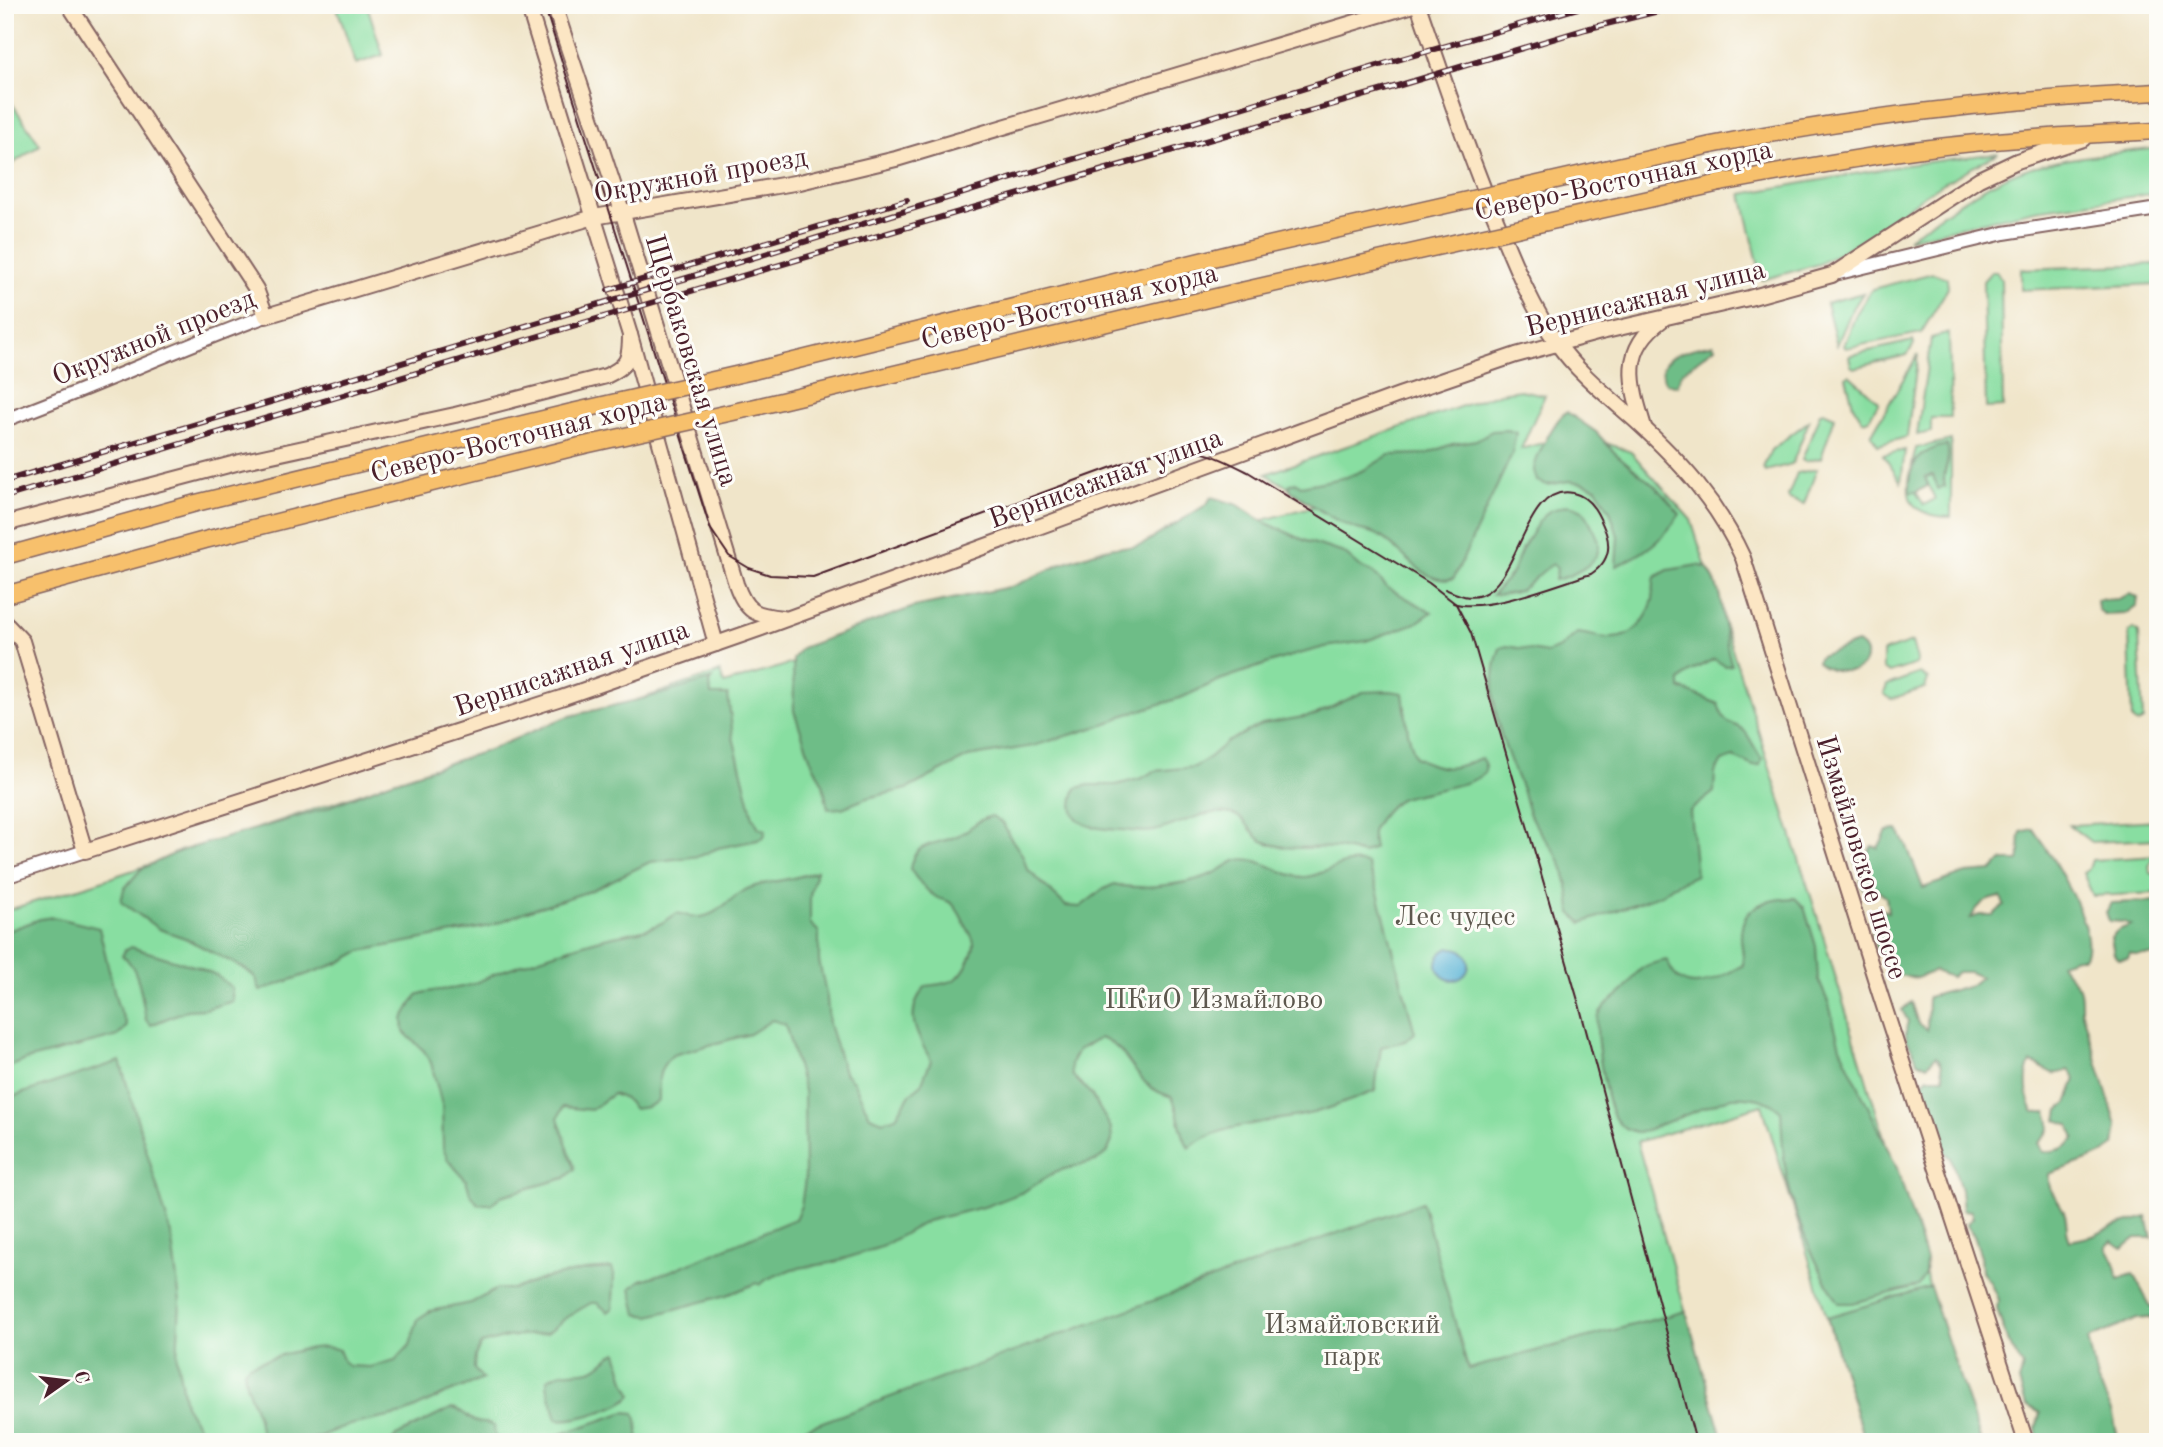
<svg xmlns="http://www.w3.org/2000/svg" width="2163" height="1447" font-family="'Old Standard TT',serif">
<rect width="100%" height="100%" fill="#fdfcf7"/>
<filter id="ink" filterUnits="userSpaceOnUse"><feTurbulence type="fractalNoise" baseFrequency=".0143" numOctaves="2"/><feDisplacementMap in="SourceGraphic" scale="14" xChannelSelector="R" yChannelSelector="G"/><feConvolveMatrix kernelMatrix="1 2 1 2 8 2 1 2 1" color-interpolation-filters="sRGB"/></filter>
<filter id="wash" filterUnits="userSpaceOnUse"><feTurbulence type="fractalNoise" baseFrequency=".00686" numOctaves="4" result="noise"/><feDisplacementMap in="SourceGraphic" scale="28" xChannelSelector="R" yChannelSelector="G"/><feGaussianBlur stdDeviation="1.57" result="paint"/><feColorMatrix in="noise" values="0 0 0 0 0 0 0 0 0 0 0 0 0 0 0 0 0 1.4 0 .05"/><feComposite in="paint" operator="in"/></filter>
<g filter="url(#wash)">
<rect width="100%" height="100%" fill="#f0e5c9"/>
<g fill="#88dea1" stroke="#697e66" stroke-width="2">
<polygon points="347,5 367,5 383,55 356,64 337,8"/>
<polygon points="5,93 40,145 5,169"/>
<path d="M 2158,148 L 2158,193 L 2035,210 L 1907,239 C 1945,213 1984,182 2029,168 C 2068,157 2117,153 2158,148 Z"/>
<polygon points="1998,153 1935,188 1867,237 1819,264 1762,280 1742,194 1905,165"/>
<polygon points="2158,264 2158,284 2021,290 2021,269"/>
<polygon points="1991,272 1997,272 2001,279 2003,407 1986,408 1983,281"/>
<polygon points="1933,273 1947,278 1948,288 1921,333 1846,348 1844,346 1856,314 1872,289"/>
<polygon points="1863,293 1851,312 1837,345 1826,303"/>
<polygon points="1949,333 1951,418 1931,418 1931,432 1917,435 1931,338"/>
<polygon points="1913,341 1914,344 1907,355 1854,368 1851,366 1849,357 1851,355"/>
<polygon points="1918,354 1907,437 1878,445 1871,435"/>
<polygon points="1849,375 1879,402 1869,419 1863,421 1853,405 1846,377"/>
<polygon points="1520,390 1545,395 1521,449 1579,433 1631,452 1691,520 1814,906 1936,1309 1981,1442 1865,1442 1762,1105 1637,1142 1723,1442 5,1442 5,911 95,883 720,672 724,684 1220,532 1318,505 1266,474 1500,393"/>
<polygon points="1823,412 1835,417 1821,458 1805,462 1802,460 1820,413"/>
<polygon points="1809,421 1792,464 1765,471 1763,468 1771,450"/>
<path d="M 1951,440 L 1951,517 C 1934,517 1910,512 1909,492 L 1916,492 L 1924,505 L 1935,499 L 1925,477 L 1933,475 L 1945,486 C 1941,471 1952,465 1947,445 L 1922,454 L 1912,465 L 1916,448 Z"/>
<polygon points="1905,450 1901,482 1883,455"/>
<polygon points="1817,469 1804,504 1789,499 1788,496 1797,473"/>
<polygon points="2134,629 2139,633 2143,720 2137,724 2132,720 2129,633"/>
<polygon points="1912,642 1917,660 1916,664 1890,673 1883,669 1883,652"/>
<polygon points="1920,673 1928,679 1925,688 1891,699 1884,694 1887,685"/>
<polygon points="2158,820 2158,839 2091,842 2069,825"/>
<polygon points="2158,856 2151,861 2149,867 2151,873 2158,876 2158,893 2093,896 2083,873 2089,869 2092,860"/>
</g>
<g fill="#6ebd87" stroke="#5c6e59" stroke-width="2" fill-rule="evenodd">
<path d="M 1713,344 L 1715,347 L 1682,372 L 1677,386 L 1666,383 C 1649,355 1695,348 1713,344 Z"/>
<path d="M 1567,412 L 1596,432 L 1615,453 L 1657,488 L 1680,514 C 1663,540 1644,554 1616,566 L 1618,536 L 1610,511 L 1596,488 L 1583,483 L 1569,481 L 1547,485 L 1537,481 C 1536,478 1534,474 1534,470 C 1535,458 1556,417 1567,412 Z"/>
<path d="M 1508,430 L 1516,433 L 1512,454 L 1454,578 C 1426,589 1399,545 1376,534 C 1369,531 1361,531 1354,528 C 1334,521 1315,507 1297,495 L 1291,491 L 1289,485 L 1295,482 L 1301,486 L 1347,477 L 1366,469 L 1389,455 L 1426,454 L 1452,444 L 1476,440 L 1492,431 Z"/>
<path d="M 1947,445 C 1952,464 1940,472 1945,486 L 1937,489 L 1933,475 L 1925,477 L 1928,486 L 1916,492 L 1909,492 C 1907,465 1921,449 1947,445 Z"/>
<polygon points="1211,497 1238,505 1262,521 1306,541 1344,553 1360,567 1373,573 1388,588 1432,612 1416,623 1366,641 1325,647 1284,658 1220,680 1183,697 1122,716 1110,723 1033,746 968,757 907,789 867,798 842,808 828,809 823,784 811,760 794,711 793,659 801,648 914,607 1014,586 1063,563 1101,550 1114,547 1133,547 1145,543 1207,504"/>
<path d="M 1567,505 C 1582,507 1585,511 1591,524 C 1594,531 1599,537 1599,544 C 1600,565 1571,576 1555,580 L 1557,569 L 1553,564 C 1526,581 1530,595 1492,595 L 1512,573 L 1521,551 L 1539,521 L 1549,511 Z"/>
<path d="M 1698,565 L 1704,567 L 1705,565 C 1728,591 1720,634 1732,665 L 1725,666 L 1714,659 L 1689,672 L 1680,681 L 1680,688 L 1718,704 C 1727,732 1735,719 1746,733 C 1752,741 1756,751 1762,759 L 1760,765 L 1753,766 L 1734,757 L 1722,761 L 1715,773 L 1714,792 L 1690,811 L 1696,875 L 1672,886 L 1662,894 L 1582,923 L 1571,913 C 1570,890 1566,867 1552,848 C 1545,838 1536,828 1531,817 C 1526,808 1525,796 1521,787 C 1502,743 1483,695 1500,648 L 1507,646 L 1547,653 L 1560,648 L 1577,633 C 1588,634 1600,638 1611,638 C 1633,639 1648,619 1653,599 C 1654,591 1653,584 1655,577 L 1668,570 Z"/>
<polygon points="2129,594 2138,597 2137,605 2125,614 2104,615 2098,609 2097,600 2118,599"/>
<path d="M 1857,643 C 1868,648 1870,662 1858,669 C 1849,674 1823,670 1817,661 L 1820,656 Z"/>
<polygon points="712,679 710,682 711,695 728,695 733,737 753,817 759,828 766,830 764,837 758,840 718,848 700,856 650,862 590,891 527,911 490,926 361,951 339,963 260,991 256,978 245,969 185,938 159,929 121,902 124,889 141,869 180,851 324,809 387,783 489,750 566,717 662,694"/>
<path d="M 1390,691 L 1403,693 L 1408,732 L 1415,757 C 1444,772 1451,770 1481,758 C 1485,763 1487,768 1484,773 C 1475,786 1417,792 1400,799 C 1390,804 1376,821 1372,832 C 1371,837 1373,842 1374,848 L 1363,854 C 1354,852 1345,849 1337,848 C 1312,846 1286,852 1263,841 C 1248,834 1250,816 1226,813 C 1201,810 1178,826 1154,831 C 1144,833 1132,831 1122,830 C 1093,829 1061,826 1076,788 L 1089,785 L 1116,785 L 1142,778 L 1154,771 L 1194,767 L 1206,760 L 1227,742 L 1262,724 L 1315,715 L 1363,692 Z"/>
<path d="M 992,816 L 1003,823 L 1008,834 L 1023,856 L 1027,869 L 1066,906 L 1080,907 L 1102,890 L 1114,884 C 1137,891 1192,884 1214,873 C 1222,870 1230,862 1238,860 C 1260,855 1283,878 1305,877 C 1328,875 1342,857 1367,864 L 1377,889 L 1415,1033 L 1405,1041 L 1381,1047 L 1375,1091 C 1355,1099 1334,1107 1313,1113 C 1276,1122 1219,1123 1189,1148 C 1179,1132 1180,1114 1172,1097 C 1163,1094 1154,1091 1147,1084 C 1129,1068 1125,1046 1100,1038 L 1078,1050 L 1071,1063 L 1072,1075 L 1091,1094 L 1111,1128 L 1112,1141 L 1107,1153 L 1096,1161 L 1057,1171 L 1023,1192 L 987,1206 L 927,1221 L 881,1247 L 831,1263 L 792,1269 L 767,1279 L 760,1285 L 757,1283 L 727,1295 L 650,1316 L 637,1314 L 631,1288 L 641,1280 L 668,1272 L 795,1219 L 801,1206 L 805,1179 L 804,1091 L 785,1024 L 772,1020 L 750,1034 L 673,1055 C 656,1069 659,1080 659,1101 L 647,1107 L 634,1109 L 625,1099 L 613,1094 L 591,1110 L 563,1107 L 558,1118 L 575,1169 L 565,1178 L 501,1196 L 491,1204 L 478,1204 L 470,1193 L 466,1180 L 448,1160 L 443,1148 L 442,1105 L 431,1063 L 424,1051 L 404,1032 L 403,1019 L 417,995 C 434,988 452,991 470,985 C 480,982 489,976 499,972 C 531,961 564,949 597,940 C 630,930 646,936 677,913 C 684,915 692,917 699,917 C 720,916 732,893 752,887 C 773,880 796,880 816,871 L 810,896 L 810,923 L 819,932 L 819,961 L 827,998 L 829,1024 L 844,1072 L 853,1081 L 870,1116 L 883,1121 L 896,1117 L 910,1094 L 921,1085 L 931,1060 C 916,1035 903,1012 926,986 C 950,983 958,984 969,961 C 977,943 975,941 966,926 C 961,918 959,909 951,903 C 947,900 940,900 936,897 C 925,890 917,880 910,869 C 914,840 935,846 957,836 C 972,829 975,820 992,816 Z"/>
<path d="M 2033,829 C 2049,851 2101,933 2084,958 L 2076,958 L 2060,963 C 2073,987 2082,976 2081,1009 L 2117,1126 L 2114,1146 L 2101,1155 L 2049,1174 C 2047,1193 2057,1195 2064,1212 C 2068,1222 2065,1229 2070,1241 L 2093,1236 L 2112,1227 L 2147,1217 L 2152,1238 L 2136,1238 L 2123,1248 L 2112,1241 L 2106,1247 L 2114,1261 L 2118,1279 L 2133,1274 L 2151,1307 L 2158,1308 L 2158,1317 L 2137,1319 L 2088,1339 L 2097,1380 L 2112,1411 L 2119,1442 L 2067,1442 L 2067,1438 L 2061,1435 L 2053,1442 L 2038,1439 L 2036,1429 L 2040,1413 L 2026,1405 L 2019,1382 L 2023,1366 L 2008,1343 L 1997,1309 L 1998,1300 L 1990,1282 L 1982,1272 L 1981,1256 L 1974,1236 L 1966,1224 L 1973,1218 L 1971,1211 L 1963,1210 L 1961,1190 L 1951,1158 L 1941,1149 L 1936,1135 L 1941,1124 L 1930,1100 L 1922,1097 L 1923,1082 L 1928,1077 L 1944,1077 L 1941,1062 L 1936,1056 L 1927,1066 L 1917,1061 C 1913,1044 1901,1043 1908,1021 L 1902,1010 L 1911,1002 L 1918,1024 L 1927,1029 L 1928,997 L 1971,985 L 1981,977 L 1969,972 L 1957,972 L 1951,977 L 1934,971 L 1917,978 L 1892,974 L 1886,958 L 1878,953 C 1871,936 1869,926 1881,910 L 1888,912 L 1886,897 L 1875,887 L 1869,891 L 1862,888 L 1861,872 L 1855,863 L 1859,854 L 1865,857 L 1872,846 L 1878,848 L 1887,831 L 1898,830 L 1906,844 L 1923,888 L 1966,873 L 1992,871 L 2002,861 L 2019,861 C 2022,850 2017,844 2021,832 ZM 2001,897 L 2004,905 L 1993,915 L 1980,915 L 1971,918 C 1978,904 1986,899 2001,897 ZM 2031,1063 C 2051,1067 2045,1079 2069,1070 L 2076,1079 L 2067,1103 L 2059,1110 L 2057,1120 L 2070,1125 L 2075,1138 C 2067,1149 2056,1151 2043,1152 L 2038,1143 C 2050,1133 2053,1127 2047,1112 L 2034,1112 C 2026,1102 2024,1074 2031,1063 Z"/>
<path d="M 1795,898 L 1804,907 L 1816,946 L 1818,979 L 1829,1004 L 1840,1047 L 1897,1168 L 1926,1260 L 1925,1274 L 1918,1286 L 1853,1303 L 1839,1303 C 1814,1262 1792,1215 1785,1166 C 1782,1148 1782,1130 1781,1111 C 1767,1098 1750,1096 1732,1097 L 1639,1133 C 1630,1130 1621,1128 1616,1120 C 1606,1106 1594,1034 1598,1018 C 1601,1005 1615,999 1624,990 C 1630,984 1634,975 1641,969 C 1649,963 1658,962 1667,960 C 1681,1001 1715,980 1743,965 C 1744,955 1741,946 1741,936 C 1741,904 1769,899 1795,898 Z"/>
<polygon points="2158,901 2158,949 2152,955 2135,955 2130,953 2128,958 2119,959 2114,954 2111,937 2118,930 2131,925 2124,922 2109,921 2106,912 2112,903"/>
<polygon points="53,917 99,928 117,1003 127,1026 118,1036 26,1060 5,1069 5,932 40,919"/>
<path d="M 131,947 L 197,967 L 216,975 L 231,987 L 233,1001 L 206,1009 L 187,1010 L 151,1025 L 146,1020 C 142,1001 140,966 122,956 L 125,950 Z"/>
<polygon points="120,1061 171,1234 180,1302 177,1359 185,1405 208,1442 5,1442 5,1099"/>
<polygon points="1422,1202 1468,1369 1686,1311 1723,1442 768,1442"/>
<path d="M 612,1268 L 614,1274 L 613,1308 L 608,1312 L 597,1303 L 591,1303 L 567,1317 L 547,1333 L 507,1337 L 481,1344 L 475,1356 L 474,1369 L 483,1379 L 445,1394 L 403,1414 L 345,1426 L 306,1442 L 262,1442 L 258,1418 L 246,1384 L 244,1370 L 249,1365 C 271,1359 318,1340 339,1350 L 344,1362 L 349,1366 L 370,1367 L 395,1361 L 410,1345 L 418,1319 L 430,1311 L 471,1303 L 497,1289 L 513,1289 L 546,1278 L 585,1270 Z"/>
<polygon points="1930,1287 1981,1442 1865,1442 1827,1317"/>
<path d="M 617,1352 L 626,1384 L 632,1395 C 620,1408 574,1422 557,1419 L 547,1386 L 548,1379 C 561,1369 577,1374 593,1369 C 602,1365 608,1356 617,1352 Z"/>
<path d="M 452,1408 C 463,1409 467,1419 477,1422 C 484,1424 487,1422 494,1426 L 496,1442 L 391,1442 L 396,1436 Z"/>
<polygon points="625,1412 634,1413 637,1419 639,1442 538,1442"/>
</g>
<circle fill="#57b2d5" stroke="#506880" stroke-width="2" cx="1453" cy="964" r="16"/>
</g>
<g filter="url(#ink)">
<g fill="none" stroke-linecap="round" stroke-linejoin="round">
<g stroke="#846462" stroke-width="16">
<g id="tertiary">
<polyline points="1839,273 2004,233 2158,209"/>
<path d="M 5,420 C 93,388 178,348 266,316"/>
<polyline points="5,877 85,851"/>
</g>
</g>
<g stroke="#846462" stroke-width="18">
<g id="secondary">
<polyline points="69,5 256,289 266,316 594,217 800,182 896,159 1413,5"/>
<polyline points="528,5 630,335 716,644"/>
<path d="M 554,5 L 622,211 L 736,584 C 746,612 754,615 783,618"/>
<path d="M 1418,5 C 1444,80 1469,156 1500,229 C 1516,268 1533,309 1557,343 C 1578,373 1609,397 1636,421 C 1681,462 1718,503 1743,558 L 1880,994 L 2026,1442"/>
<path d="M 1644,427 C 1631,384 1620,350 1662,320"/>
<path d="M 5,524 L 240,462 L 455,415 L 606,376 C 628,366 630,359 630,335"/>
<polyline points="5,623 22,641 85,851 561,698 759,629 1399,395 1516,355 1597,333 1749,298 1832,275 1979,179 2017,161 2083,139"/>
</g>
</g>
<g stroke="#846462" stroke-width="19">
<g id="primary">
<path d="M 1711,145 C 1858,116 2008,99 2158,92"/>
<path d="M 1720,183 C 1784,171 1849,159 1914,150 C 1995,139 2076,135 2158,131"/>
<polyline points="753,371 1233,253"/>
<polyline points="760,406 1241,291"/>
<polyline points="5,556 196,503 572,412"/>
<polyline points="5,595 205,540 580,446"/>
</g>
</g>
<use href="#tertiary" stroke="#fff" stroke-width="12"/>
<use href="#secondary" stroke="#fce6c4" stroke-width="14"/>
<use href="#primary" stroke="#f7c06c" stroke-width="16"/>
<g stroke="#4a1f2b" stroke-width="2">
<path d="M 544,5 L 710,528 L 729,556 L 749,568 L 770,575 L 813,577 L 1145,455 C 1191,445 1207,451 1248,472 L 1429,583 L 1456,604 L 1471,633 L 1579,1004 L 1696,1442"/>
<path d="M 1445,589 C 1457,594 1468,600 1481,595 C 1520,581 1524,483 1573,493 C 1592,497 1600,517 1606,533 C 1612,551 1606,564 1591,574 C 1557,584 1485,614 1453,603"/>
</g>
<g stroke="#4a1f2b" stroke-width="6">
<g id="rail">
<polyline points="608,290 907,200"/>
<polyline points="5,481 687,278 1387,63 1588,5"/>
<polyline points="5,497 539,336 1047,186 1394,87 1586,29 1683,5"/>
</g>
</g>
<use href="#rail" stroke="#fdfcf7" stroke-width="3.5" stroke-dasharray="10" stroke-linecap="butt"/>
<g stroke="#846462" stroke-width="19" stroke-linecap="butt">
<g id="primary-bridge">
<polyline points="1233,253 1711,145"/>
<polyline points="1241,291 1720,183"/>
<polyline points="572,412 753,371"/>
<polyline points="580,446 760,406"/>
</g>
</g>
<use href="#primary-bridge" stroke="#f7c06c" stroke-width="16"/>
</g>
</g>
<g text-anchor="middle" stroke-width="6" stroke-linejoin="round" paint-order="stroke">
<g font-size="28" fill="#4a1f2b" stroke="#fdfcf7">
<text transform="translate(700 174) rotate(-10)" y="10">Окружной проезд</text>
<text transform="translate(1623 179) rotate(-12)" y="10">Северо-Восточная хорда</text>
<text transform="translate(1645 297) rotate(-14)" y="10">Вернисажная улица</text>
<text transform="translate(1069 305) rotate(-13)" y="10">Северо-Восточная хорда</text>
<text transform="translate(153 336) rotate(-22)" y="10">Окружной проезд</text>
<text transform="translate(693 360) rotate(73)" y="10">Щербаковская улица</text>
<text transform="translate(518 436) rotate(-14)" y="10">Северо-Восточная хорда</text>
<text transform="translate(1105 477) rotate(-20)" y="10">Вернисажная улица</text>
<text transform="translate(571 667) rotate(-19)" y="10">Вернисажная улица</text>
<text transform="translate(1863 857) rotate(73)" y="10">Измайловское шоссе</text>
</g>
<g font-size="28" fill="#5d584e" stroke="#fdfcf7">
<text x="1455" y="925">Лес чудес</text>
<text x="1214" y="1008">ПКиО Измайлово</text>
<text x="1352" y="1333">Измайловский<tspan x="1352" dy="32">парк</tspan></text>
</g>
</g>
<rect width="2163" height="1447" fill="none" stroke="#fdfcf7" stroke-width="28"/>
<g transform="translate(66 1381) rotate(76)" stroke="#fdfcf7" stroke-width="5" paint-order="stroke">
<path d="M0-5L12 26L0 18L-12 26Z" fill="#4a1f2b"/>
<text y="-10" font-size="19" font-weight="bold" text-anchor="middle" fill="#4a1f2b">С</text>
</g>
</svg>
